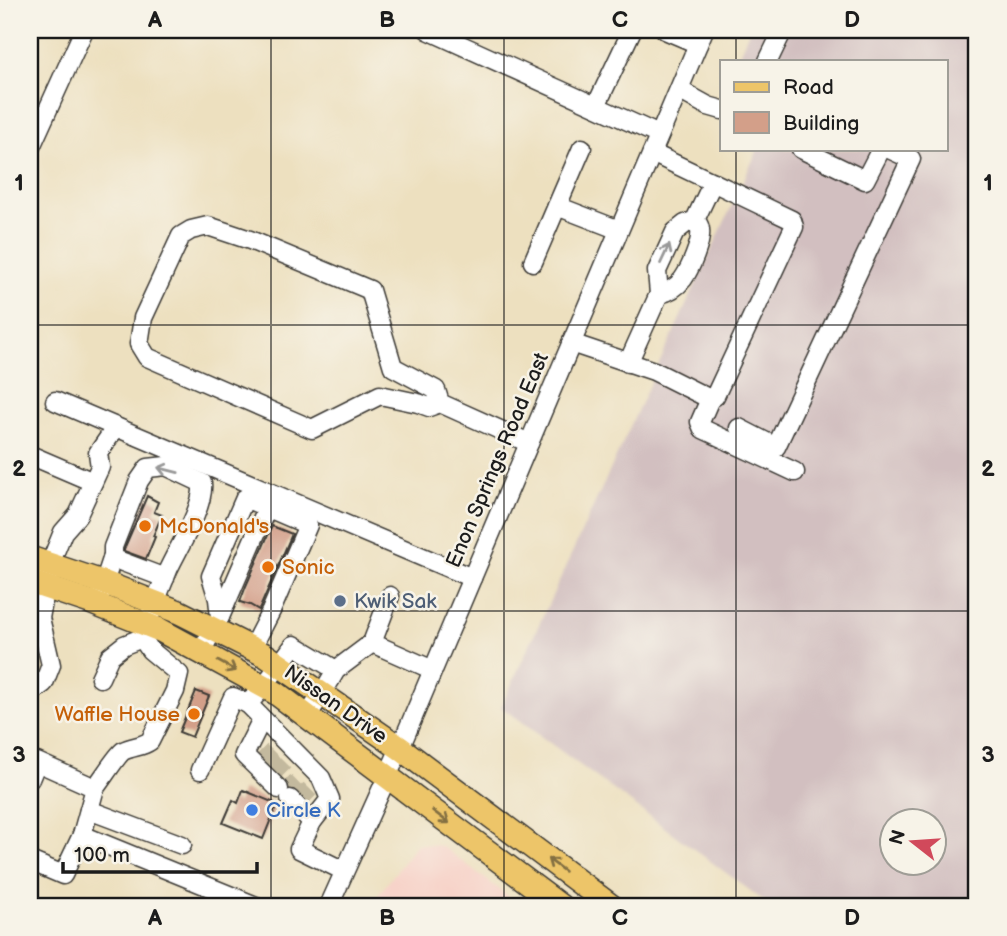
<svg xmlns="http://www.w3.org/2000/svg" width="1007" height="936" font-family="'Balsamiq Sans',sans-serif">
<rect width="100%" height="100%" fill="#f7f3e8"/>
<filter id="ink" filterUnits="userSpaceOnUse"><feTurbulence type="fractalNoise" baseFrequency=".0143" numOctaves="2"/><feDisplacementMap in="SourceGraphic" scale="14" xChannelSelector="R" yChannelSelector="G"/><feConvolveMatrix kernelMatrix="1 2 1 2 8 2 1 2 1" color-interpolation-filters="sRGB"/></filter>
<filter id="wash" filterUnits="userSpaceOnUse"><feTurbulence type="fractalNoise" baseFrequency=".00686" numOctaves="4" result="noise"/><feDisplacementMap in="SourceGraphic" scale="28" xChannelSelector="R" yChannelSelector="G"/><feGaussianBlur stdDeviation="1.57" result="paint"/><feColorMatrix in="noise" values="0 0 0 0 0 0 0 0 0 0 0 0 0 0 0 0 0 1.4 0 .05"/><feComposite in="paint" operator="in"/></filter>
<g filter="url(#wash)">
<rect width="100%" height="100%" fill="#ede0bf"/>
<polygon fill="#f7d1c7" points="417,844 442,846 521,906 370,906"/>
<path fill="#d2bfc0" fill-rule="evenodd" d="M 749,30 L 977,30 L 977,906 L 771,906 L 501,707 L 758,149 L 946,149 L 946,61 L 737,61 ZM 892,820 L 934,820 L 934,862 L 892,862 Z"/>
<g id="blocks">
<g fill="#d39f89">
<polygon points="147,496 158,502 154,512 162,515 153,536 155,537 146,559 124,551 124,549"/>
<polygon points="272,526 292,534 259,610 250,605 240,602 246,586"/>
<polygon points="196,691 209,696 192,737 179,732"/>
<polygon points="243,790 277,804 263,839 223,823 233,800 238,803"/>
</g>
</g>
</g>
<g filter="url(#ink)">
<use href="#blocks" fill-opacity="0" stroke="#3b3934" stroke-width="2"/>
<g fill="none" stroke-linecap="round" stroke-linejoin="round">
<g stroke="#c3b99e" stroke-width="18" stroke-dasharray="18 9" stroke-linecap="butt">
<polyline points="263,761 273,751"/>
<polyline points="274,772 284,762"/>
<polyline points="284,794 300,778"/>
<polyline points="300,799 310,789"/>
</g>
<g stroke="#3b3934" stroke-width="21">
<g id="minor">
<polyline points="428,30 659,135"/>
<polyline points="665,30 698,44"/>
<polyline points="768,61 783,30"/>
<polyline points="679,90 708,106 722,110"/>
<polyline points="596,106 632,30"/>
<polyline points="582,148 557,206 619,230"/>
<polyline points="30,149 84,30"/>
<polyline points="801,149 865,180 881,149"/>
<polyline points="533,262 557,206"/>
<path d="M 659,294 C 669,292 677,287 683,279 C 690,269 702,242 700,230 C 700,225 698,224 695,220"/>
<polyline points="571,343 654,371 710,399 715,396 794,227 792,220 652,153"/>
<polyline points="628,363 659,294 657,271 675,232 685,224 695,220 713,182"/>
<polyline points="710,399 700,422 703,429 795,472"/>
<polyline points="55,401 116,427"/>
<polyline points="440,403 436,390 393,367 370,290 250,240 208,226 191,230 181,236 143,318 139,344 147,357 312,429 380,395 418,403 429,407 440,403 529,443"/>
<polyline points="739,428 776,447 911,159 889,149"/>
<polyline points="30,455 93,482"/>
<polyline points="112,558 165,578"/>
<polyline points="220,617 267,508"/>
<polyline points="372,643 390,596"/>
<polyline points="201,652 220,617 218,599 211,576 245,498 308,525 271,611 252,648"/>
<polyline points="336,670 294,645 264,686 248,704 321,778 330,799 312,822 299,849 344,871"/>
<polyline points="100,678 110,656 124,645 142,638"/>
<polyline points="30,700 32,692 44,683 51,665 40,618 50,564 63,532 78,515 100,467 98,453 116,427 472,578"/>
<polyline points="307,716 322,694 336,670 372,643 433,670"/>
<polyline points="262,719 244,755 279,789"/>
<polyline points="200,770 233,697 248,704"/>
<polyline points="30,779 37,762 95,788 82,835 63,875 30,861"/>
<path d="M 95,788 C 101,781 117,755 123,751 C 132,746 142,747 150,741 L 175,691 L 179,674 L 150,650 L 142,638 C 150,615 159,592 168,570 C 178,548 205,506 202,483 L 166,466 L 148,468 L 139,481 L 113,547 L 113,556 L 100,595"/>
<polyline points="290,799 312,822"/>
<polyline points="89,810 182,845"/>
<polyline points="82,835 256,906"/>
<polyline points="329,906 400,748 704,30"/>
</g>
</g>
<g stroke="#3b3934" stroke-width="26">
<g id="major">
<polyline points="30,558 105,583 179,612 265,655 400,748 611,906"/>
<polyline points="30,582 90,602 160,630 276,693 560,906"/>
</g>
</g>
<use href="#minor" stroke="#fff" stroke-width="18"/>
<use href="#major" stroke="#edc569" stroke-width="23"/>
</g>
<defs><path id="oneway-shaft" d="M-6 0H5M1.5-3L5.5 0L1.5 3" fill="none" stroke-width="1.6" stroke-linecap="round" stroke-linejoin="round" transform="scale(1.75)"/></defs>
<g stroke="#999">
<use href="#oneway-shaft" transform="translate(665 254) rotate(-65)"/>
<use href="#oneway-shaft" transform="translate(168 470) rotate(-166)"/>
</g>
<g stroke="#847042">
<use href="#oneway-shaft" transform="translate(227 666) rotate(29)"/>
<use href="#oneway-shaft" transform="translate(441 817) rotate(37)"/>
<use href="#oneway-shaft" transform="translate(556 865) rotate(-143)"/>
</g>
</g>
<path fill="none" stroke="#1c1c1c" stroke-width="2" stroke-opacity="0.55" d="M 271,30 L 271,906M 504,30 L 504,906M 736,30 L 736,61M 736,149 L 736,906M 30,325 L 977,325M 30,611 L 977,611"/>
<g fill="#e8710a" stroke="#f7f3e8" stroke-width="2.5">
<circle cx="145" cy="526" r="7"/>
<circle cx="268" cy="567" r="7"/>
<circle cx="194" cy="714" r="7"/>
</g>
<circle fill="#5c6f8a" stroke="#f7f3e8" stroke-width="2.5" cx="340" cy="601" r="7"/>
<circle fill="#3f7fe0" stroke="#f7f3e8" stroke-width="2.5" cx="252" cy="810" r="7"/>
<g text-anchor="middle" stroke-width="5" stroke-linejoin="round" paint-order="stroke">
<g font-size="21" fill="#1c1c1c" stroke="#f7f3e8">
<text transform="translate(497 460) rotate(-67)" y="7">Enon Springs Road East</text>
<text transform="translate(336 704) rotate(35)" y="7">Nissan Drive</text>
</g>
<g font-size="21" fill="#c56008" stroke="#f7f3e8" text-anchor="start">
<text x="159" y="533">McDonald's</text>
<text x="282" y="574">Sonic</text>
<text x="180" y="721" text-anchor="end">Waffle House</text>
</g>
<g font-size="21" fill="#4e5e75" stroke="#f7f3e8" text-anchor="start">
<text x="354" y="608">Kwik Sak</text>
</g>
<g font-size="21" fill="#366cbe" stroke="#f7f3e8" text-anchor="start">
<text x="266" y="817">Circle K</text>
</g>
</g>
<rect width="1007" height="936" fill="none" stroke="#f7f3e8" stroke-width="77"/>
<rect x="720" y="60" width="228" height="91" fill="#f7f3e8" stroke="#9f9d96" stroke-width="2"/>
<rect x="734" y="82" width="35" height="10" fill="#edc569" stroke="#9f9d96" stroke-width="2"/>
<text x="783" y="94" font-size="21" fill="#1c1c1c">Road</text>
<rect x="734" y="112" width="35" height="21" fill="#d39f89" stroke="#9f9d96" stroke-width="2"/>
<text x="783" y="130" font-size="21" fill="#1c1c1c">Building</text>
<g transform="translate(913 842) rotate(287)"><circle r="33" fill="#f7f3e8" stroke="#9f9d96" stroke-width="2"/>
<path d="M0-5L12 26L0 18L-12 26Z" fill="#d1495b"/>
<text y="-10" font-size="19" font-weight="bold" text-anchor="middle" fill="#1c1c1c">N</text>
</g>
<path d="M63 862v10h194v-10" fill="none" stroke="#1c1c1c" stroke-width="3.5"/>
<text x="74" y="862" font-size="21" fill="#1c1c1c" stroke="#f7f3e8" stroke-width="5" paint-order="stroke">100 m</text>
<rect x="38" y="38" width="930" height="860" fill="none" stroke="#1c1c1c" stroke-width="2.5"/>
<g font-size="23" text-anchor="middle" font-weight="bold" fill="#1c1c1c">
<text x="155" y="27">A</text>
<text x="387" y="27">B</text>
<text x="620" y="27">C</text>
<text x="852" y="27">D</text>
<text x="19" y="190">1</text>
<text x="988" y="190">1</text>
<text x="19" y="476">2</text>
<text x="988" y="476">2</text>
<text x="19" y="762">3</text>
<text x="988" y="762">3</text>
<text x="155" y="925">A</text>
<text x="387" y="925">B</text>
<text x="620" y="925">C</text>
<text x="852" y="925">D</text>
</g>
</svg>
